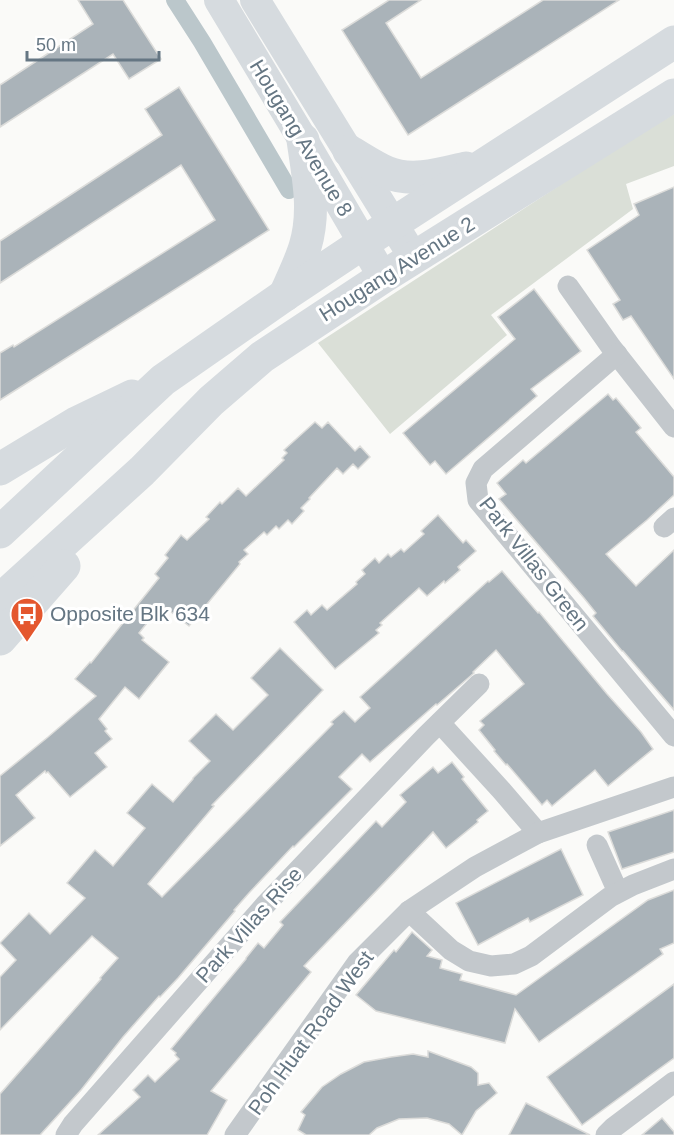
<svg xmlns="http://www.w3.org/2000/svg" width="674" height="1135" font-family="Helvetica,sans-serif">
<rect width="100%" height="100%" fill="#fafaf8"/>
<polygon fill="#dadfd7" points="674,114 674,166 626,184 633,209 491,315 507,335 390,434 318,343 603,157"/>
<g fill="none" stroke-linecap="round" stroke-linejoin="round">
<polyline stroke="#bbc7cb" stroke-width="18" points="175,0 202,42 289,190"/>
</g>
<g fill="#aab3b9" stroke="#dcdcda" stroke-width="1.5">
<polygon points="78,0 123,0 161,59 129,79 113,54 0,127 0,85 93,24"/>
<polygon points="389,0 421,0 386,23 421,78 543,0 619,0 408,135 342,30"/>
<polygon points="179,87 269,230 0,400 0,353 13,345 14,347 215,220 181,165 0,283 0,241 162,135 145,109"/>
<polygon points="674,187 674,379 631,316 623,320 613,304 620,300 587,250 639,215 634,204"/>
<polygon points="534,289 581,351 531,389 537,396 446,474 435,461 430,465 403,433 515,339 498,317"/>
<polygon points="608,394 613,400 616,398 641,428 636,432 674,477 674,495 647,520 606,554 636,586 674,550 674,710 623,651 622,651 593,616 596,613 584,598 499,499 506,494 497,483 523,460 526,463"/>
<polygon points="315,422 322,428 328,422 355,451 360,446 370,457 358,469 353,464 343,474 337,468 309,498 310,499 301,508 304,511 292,524 288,520 279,529 276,526 267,535 264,532 244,550 248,554 239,562 240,564 189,626 166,608 159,616 155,613 139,633 144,638 142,640 169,662 139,699 125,687 99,719 107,729 105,731 112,739 95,753 107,767 70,797 48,772 46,773 45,771 16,795 35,818 0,846 0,776 48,737 96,696 75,679 90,662 91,663 159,578 155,574 168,558 165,555 181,535 187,540 209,519 206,517 220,502 222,504 238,488 246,496 284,460 282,458 287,453 284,450"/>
<polygon points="438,515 463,543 466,540 476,551 458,567 460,570 445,583 444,581 427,596 419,588 380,623 382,625 376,630 379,633 335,669 294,622 307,610 311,615 322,605 327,610 357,584 356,582 365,574 362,570 375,558 379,563 388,554 391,557 401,549 404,552 424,534 421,531"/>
<polygon points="502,571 538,613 539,612 607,694 641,732 653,749 608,786 595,770 552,806 547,800 542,805 507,764 506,765 494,751 495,750 479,730 484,725 480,721 524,684 496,650 473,672 474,673 437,705 436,704 370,762 362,754 339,777 352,789 294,847 293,846 249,893 234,910 235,911 178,978 160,997 159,996 123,1037 81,1090 40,1135 0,1135 0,1094 101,979 100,978 118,958 92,936 0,1030 0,977 16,960 0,943 29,913 50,934 85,898 67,883 95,850 113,866 145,828 127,813 152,784 173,802 193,779 193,778 210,761 189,741 216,714 233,730 268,695 251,678 280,648 323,690 212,805 214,806 148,884 162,897 333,724 331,722 344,711 355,722 370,708 360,697 488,581 489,582"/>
<polygon points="452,762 464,777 462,779 488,811 477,820 478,822 446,848 433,832 304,966 311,972 211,1091 227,1100 207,1135 98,1135 140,1097 133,1090 148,1075 155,1082 179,1059 175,1055 176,1053 171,1049 246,959 246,958 258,943 264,948 283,925 280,922 376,821 382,827 406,802 400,795 433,767 438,773"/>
<polygon points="674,810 674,852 622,869 608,832"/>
<polygon points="561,849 583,895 530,922 528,918 478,945 456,903"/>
<polygon points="674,890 674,943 660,949 663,954 539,1042 515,1009 505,1043 376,1011 356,995 394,950 396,952 412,932 432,950 427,956 442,960 440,968 462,974 460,980 516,995 648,900"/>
<polygon points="674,984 674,1058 582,1125 547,1077"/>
<polygon points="428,1051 471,1067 478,1073 478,1085 489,1083 497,1093 476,1111 462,1135 449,1124 427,1118 399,1119 377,1128 369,1135 306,1135 298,1130 305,1115 301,1112 322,1087 341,1074 364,1062 391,1057 413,1054 428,1057"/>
<polygon points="526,1103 590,1135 509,1135"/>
<polygon points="662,1118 674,1132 674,1135 642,1135"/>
</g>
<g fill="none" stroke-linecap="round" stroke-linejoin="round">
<g stroke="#c3c8cc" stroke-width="21">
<polyline points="568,286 611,347 674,427"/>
<polyline points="617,354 483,469 476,483 478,500 674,736"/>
<polyline points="664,527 674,518"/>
<polyline points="440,723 502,791 538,833"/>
<polyline points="597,845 618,892"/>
<polyline points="409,911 451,950 469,961 491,966 514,964 531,956 610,897 633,885 674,869"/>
<polyline points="66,1135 73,1124 266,904 426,736 479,684"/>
<polyline points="235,1135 357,963 409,911 475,867 538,833 674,787"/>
<polyline points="606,1135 613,1128 674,1082"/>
</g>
<g stroke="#d6dbdf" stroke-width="30">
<polyline points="219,0 303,140 383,277"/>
<polyline points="255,0 414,258"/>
</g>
<g stroke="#d6dbdf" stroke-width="33">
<path d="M 349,151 C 361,158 373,166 386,172 C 411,183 441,174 466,168"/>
<path d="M 285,295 C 292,279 300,263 305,247 C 316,211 308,176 303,140"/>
<polyline points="0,469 76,423 132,396"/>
<polyline points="0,532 163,380 285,295 363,243 674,42"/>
<polyline points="0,600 142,471 211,401 262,357 383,277 674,95"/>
<polyline points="0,639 64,566"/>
</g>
</g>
<defs>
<g id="bus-pin" transform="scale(1.725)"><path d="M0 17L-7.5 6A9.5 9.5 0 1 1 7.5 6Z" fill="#e4572e" stroke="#fff"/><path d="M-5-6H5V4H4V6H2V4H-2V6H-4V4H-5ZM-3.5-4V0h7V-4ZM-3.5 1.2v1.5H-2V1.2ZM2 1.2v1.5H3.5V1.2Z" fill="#fff"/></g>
</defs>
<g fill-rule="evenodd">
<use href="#bus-pin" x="27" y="614"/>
</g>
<g text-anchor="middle" stroke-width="6" stroke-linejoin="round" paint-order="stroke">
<g font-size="21" fill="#657683" stroke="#fff">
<text transform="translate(301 138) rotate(59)" y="7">Hougang Avenue 8</text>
<text transform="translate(397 269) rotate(-32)" y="7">Hougang Avenue 2</text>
<text transform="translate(534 564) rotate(52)" y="7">Park Villas Green</text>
<text transform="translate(249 925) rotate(-48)" y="7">Park Villas Rise</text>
<text transform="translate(311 1033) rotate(-54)" y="7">Poh Huat Road West</text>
</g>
<g font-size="21" fill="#657683" stroke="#fff" text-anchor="start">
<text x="50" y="621">Opposite Blk 634</text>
</g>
</g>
<path d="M27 51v9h132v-9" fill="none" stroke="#657683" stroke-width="3"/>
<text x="36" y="51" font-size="18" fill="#657683" stroke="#ffffff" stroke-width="4.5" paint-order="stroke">50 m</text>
</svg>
